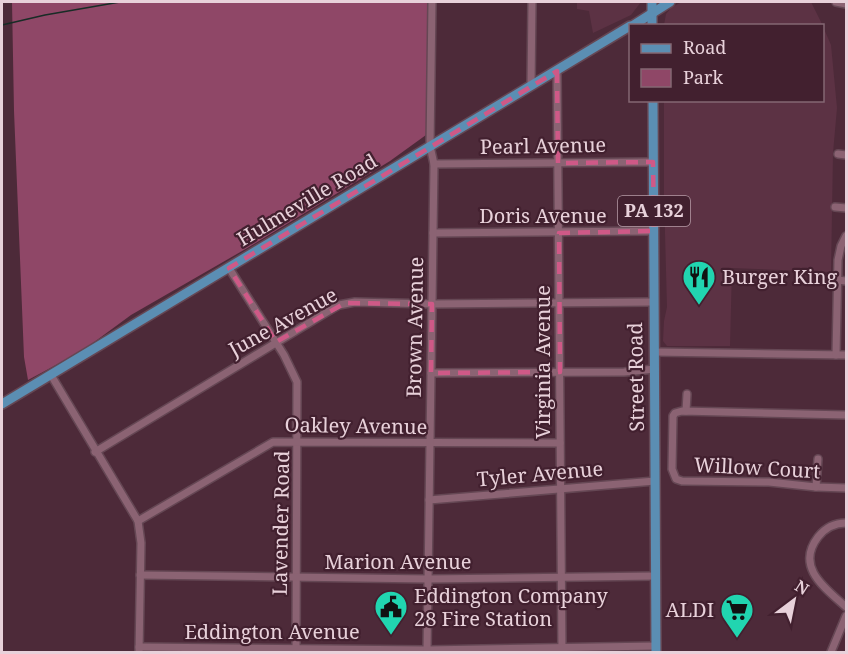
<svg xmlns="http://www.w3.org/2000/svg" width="848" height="654" font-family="'Noto Serif',serif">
<rect width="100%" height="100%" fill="#4d2a39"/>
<g fill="#5c3244">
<polygon points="577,2 641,2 631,15 593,33 589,11 577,9"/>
<polygon points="682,2 811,2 821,22 831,45 837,108 833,153 831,272 732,268 730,346 667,346 663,341 664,321 667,307 664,196 664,101 822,100 822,26 664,25 666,14 672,7"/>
</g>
<polygon fill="#8f4767" points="12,2 428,2 426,135 390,161 249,247 131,315 82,351 28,380 24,357 14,111"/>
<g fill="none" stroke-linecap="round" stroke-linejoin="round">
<polyline stroke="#182c26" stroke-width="1.5" points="2,25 45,15 120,2"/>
<g stroke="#654754" stroke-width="10">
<g id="minor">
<polyline points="836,2 846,4"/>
<polyline points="557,71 562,652"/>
<polyline points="531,86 532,2"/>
<polyline points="838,154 846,155"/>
<polyline points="434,164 653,162"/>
<polyline points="835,207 846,208"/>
<polyline points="433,233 654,231"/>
<polyline points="229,268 284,355 297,382 296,650"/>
<polyline points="837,280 846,281"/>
<polyline points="655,352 846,355"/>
<polyline points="836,355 838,260 841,246 846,236"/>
<polyline points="431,373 624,372 655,369"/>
<polyline points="51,375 138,521 141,543 139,652"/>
<polyline points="686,411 687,394"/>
<polyline points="846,415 682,411 675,413 673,416 672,469 676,479 682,481 769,482 816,487 846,488"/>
<polyline points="95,452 327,312 339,305 355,302 432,304 653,302"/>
<polyline points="816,487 818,459"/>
<polyline points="429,500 655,481"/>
<polyline points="138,521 273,442 560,443"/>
<path d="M 846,523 C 835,523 825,528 818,537 C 795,567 825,588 846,607"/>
<polyline points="140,575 428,579 656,576"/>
<polyline points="139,647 427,650 656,646"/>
<polyline points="427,652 434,164 430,146 432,2"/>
<polyline points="831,652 846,616"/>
</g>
</g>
<g stroke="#654754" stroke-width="12">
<g id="major">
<polyline points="652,2 652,26"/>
<polyline points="632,26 670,2"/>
<polyline points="653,100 656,652"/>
<polyline points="2,404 630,26"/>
</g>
</g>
<use href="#minor" stroke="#8b6373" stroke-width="7"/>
<use href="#major" stroke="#5b8eb3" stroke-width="9"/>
</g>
<path fill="none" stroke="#cf5987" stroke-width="4.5" stroke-dasharray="12 8" stroke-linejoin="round" d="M 557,71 L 558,163 L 653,162 L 654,231 L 559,233 L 560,372 L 431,373 L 432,304 L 345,303 L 276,342 L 229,268 Z"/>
<defs>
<g id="restaurant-pin" transform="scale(1.725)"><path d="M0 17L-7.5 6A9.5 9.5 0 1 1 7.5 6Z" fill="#21d5b0" stroke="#42202f"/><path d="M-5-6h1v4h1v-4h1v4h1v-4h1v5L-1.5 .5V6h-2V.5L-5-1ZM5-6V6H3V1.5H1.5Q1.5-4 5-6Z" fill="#111"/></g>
<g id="civic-pin" transform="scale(1.725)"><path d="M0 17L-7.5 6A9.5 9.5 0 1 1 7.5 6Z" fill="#21d5b0" stroke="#42202f"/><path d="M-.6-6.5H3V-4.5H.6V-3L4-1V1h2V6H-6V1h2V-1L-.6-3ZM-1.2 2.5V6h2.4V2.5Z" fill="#111"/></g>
<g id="supermarket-pin" transform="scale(1.725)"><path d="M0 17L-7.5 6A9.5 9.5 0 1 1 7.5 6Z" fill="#21d5b0" stroke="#42202f"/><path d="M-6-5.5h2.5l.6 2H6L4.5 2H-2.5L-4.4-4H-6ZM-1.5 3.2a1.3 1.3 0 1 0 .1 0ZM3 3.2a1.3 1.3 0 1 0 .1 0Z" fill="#111"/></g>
</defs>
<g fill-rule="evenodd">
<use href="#restaurant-pin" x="699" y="277"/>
<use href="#civic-pin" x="391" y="607"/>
<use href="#supermarket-pin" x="737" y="610"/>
</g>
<g text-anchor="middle" stroke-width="4.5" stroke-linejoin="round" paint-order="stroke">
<rect fill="#42202f" stroke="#b69ca7" stroke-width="1.5" x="618" y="196" width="72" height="30" rx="4.5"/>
<g font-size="18" font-weight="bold" fill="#e8d1da">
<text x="654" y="217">PA 132</text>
</g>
<g font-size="20" fill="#e8d1da" stroke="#42202f">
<text transform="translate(543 146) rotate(-1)" y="7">Pearl Avenue</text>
<text transform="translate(307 200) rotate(-31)" y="7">Hulmeville Road</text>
<text x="543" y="223">Doris Avenue</text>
<text transform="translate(283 322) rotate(-29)" y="7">June Avenue</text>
<text transform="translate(415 327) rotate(-89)" y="7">Brown Avenue</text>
<text transform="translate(543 362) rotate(-90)" y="7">Virginia Avenue</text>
<text transform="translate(636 377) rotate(-91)" y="7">Street Road</text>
<text transform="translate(356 426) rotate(1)" y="7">Oakley Avenue</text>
<text transform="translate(757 468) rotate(3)" y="7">Willow Court</text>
<text transform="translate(540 474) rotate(-5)" y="7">Tyler Avenue</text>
<text transform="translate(281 523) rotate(-89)" y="7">Lavender Road</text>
<text x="398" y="569">Marion Avenue</text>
<text x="272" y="639">Eddington Avenue</text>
</g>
<g font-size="20" fill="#e8d1da" stroke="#42202f" text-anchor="start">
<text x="722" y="284">Burger King</text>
<text x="414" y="603">Eddington Company<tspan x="414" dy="23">28 Fire Station</tspan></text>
<text x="714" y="617" text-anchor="end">ALDI</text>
</g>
</g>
<rect width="848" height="654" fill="none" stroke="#e8d1da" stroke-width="6"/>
<rect x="629" y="24" width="195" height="78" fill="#42202f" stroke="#846773" stroke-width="1.5"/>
<rect x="641" y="44" width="30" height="9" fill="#5b8eb3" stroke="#846773" stroke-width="1.5"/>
<text x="683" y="54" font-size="18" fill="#e8d1da">Road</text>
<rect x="641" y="69" width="30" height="18" fill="#8f4767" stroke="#846773" stroke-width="1.5"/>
<text x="683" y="84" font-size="18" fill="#e8d1da">Park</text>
<g transform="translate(794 600) rotate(32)" stroke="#42202f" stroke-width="4.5" paint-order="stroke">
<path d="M0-4.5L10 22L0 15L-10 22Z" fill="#e8d1da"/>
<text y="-9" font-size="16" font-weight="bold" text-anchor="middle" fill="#e8d1da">N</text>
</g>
</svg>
